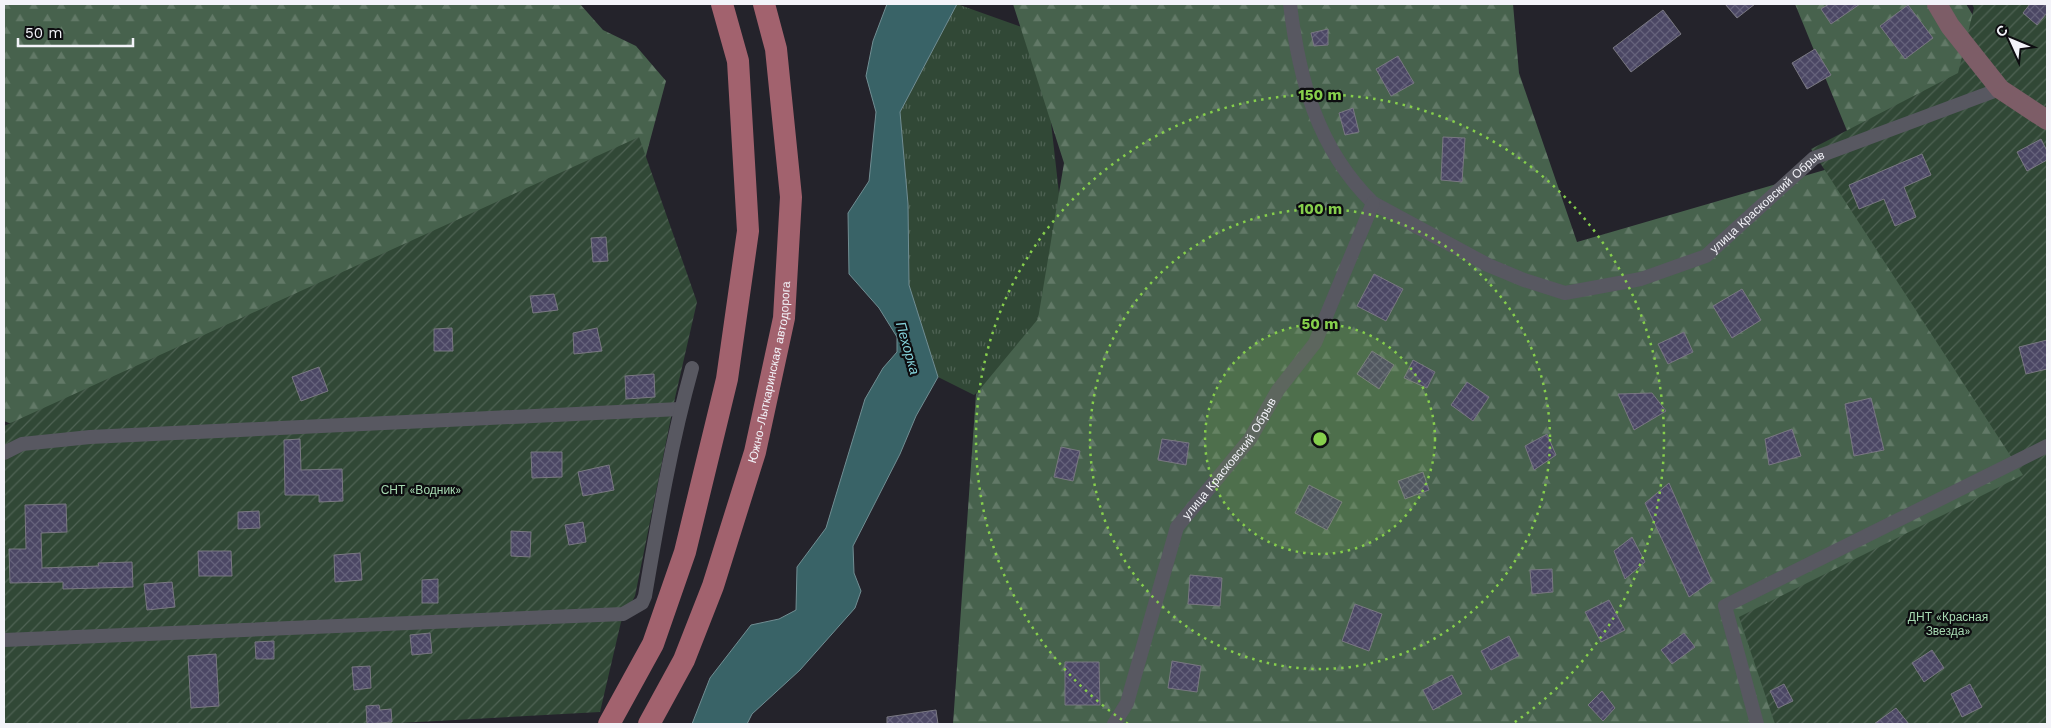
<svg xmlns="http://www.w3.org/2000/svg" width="2051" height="728" font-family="'Work Sans',sans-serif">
<defs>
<pattern id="grass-tufts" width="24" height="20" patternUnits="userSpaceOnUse" patternTransform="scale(1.25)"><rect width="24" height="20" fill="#314836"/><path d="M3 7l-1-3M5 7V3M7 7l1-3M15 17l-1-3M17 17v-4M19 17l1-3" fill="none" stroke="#4f6354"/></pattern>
<pattern id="forest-firs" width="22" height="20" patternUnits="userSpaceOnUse" patternTransform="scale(1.25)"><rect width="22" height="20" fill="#47624d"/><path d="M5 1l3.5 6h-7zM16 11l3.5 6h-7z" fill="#627967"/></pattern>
<pattern id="garden-furrows" width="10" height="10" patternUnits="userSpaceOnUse" patternTransform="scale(1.25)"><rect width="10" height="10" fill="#314836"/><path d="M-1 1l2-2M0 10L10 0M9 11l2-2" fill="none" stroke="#4f6354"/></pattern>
<pattern id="building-cross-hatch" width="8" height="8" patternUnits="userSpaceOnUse" patternTransform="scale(1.25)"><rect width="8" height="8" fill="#4b4764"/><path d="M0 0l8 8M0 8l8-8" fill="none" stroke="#65627b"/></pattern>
</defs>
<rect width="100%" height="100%" fill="#24232b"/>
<polygon fill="url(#grass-tufts)" points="957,4 1041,34 1072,308 974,395 938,377 909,285 908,204 900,112"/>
<g fill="url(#forest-firs)">
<polygon points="4,4 580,4 603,30 636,46 666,81 644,163 46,421 9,423 4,421"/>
<polygon points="1013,4 1513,4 1519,73 1577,242 1859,160 1795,4 1966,4 2029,106 2047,724 953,724 976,394 1038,319 1064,163"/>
</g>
<g fill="url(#garden-furrows)">
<polygon points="1972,4 2047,4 2047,724 1775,724 1739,617 2023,475 1811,149 1958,73 1974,8"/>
<polygon points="639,137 697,302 675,398 635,596 621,622 600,712 382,724 4,724 4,426"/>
</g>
<polygon fill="#396367" stroke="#718e93" points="887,4 957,4 900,112 908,204 909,285 938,377 916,416 900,454 853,546 854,573 861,591 855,608 800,670 752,714 747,724 692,724 710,678 751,625 779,619 796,610 797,567 826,528 865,399 883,368 897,352 897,337 879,308 849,274 848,213 869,181 876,112 866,76 873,41"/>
<g fill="url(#building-cross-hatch)" stroke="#797882">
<polygon points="1725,4 1755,4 1737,18"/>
<polygon points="1829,4 1860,4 1831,24 1821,9"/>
<polygon points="2030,4 2047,4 2047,13 2037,25 2023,13"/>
<polygon points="1908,5 1933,38 1905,59 1880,26"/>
<polygon points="1663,10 1681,34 1631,72 1613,48"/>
<polygon points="1328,29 1328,45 1314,46 1311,33"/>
<polygon points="1815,49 1831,75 1807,89 1792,63"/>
<polygon points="1398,56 1414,83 1391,96 1376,69"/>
<polygon points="1353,108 1359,132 1345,135 1339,113"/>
<polygon points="1443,137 1465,138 1462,182 1441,180"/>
<polygon points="2041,139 2047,151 2047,160 2027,171 2017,152"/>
<polygon points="1922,154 1931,175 1904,187 1916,217 1895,226 1884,199 1859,209 1849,185"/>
<polygon points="606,237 608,261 593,262 591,238"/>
<polygon points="1374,274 1403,289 1386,321 1357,306"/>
<polygon points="1742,289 1761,320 1732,338 1713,306"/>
<polygon points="554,294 558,310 533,313 530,296"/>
<polygon points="452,328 453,351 434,351 434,329"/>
<polygon points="597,328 602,351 574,354 573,333"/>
<polygon points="1684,332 1693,352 1668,364 1658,344"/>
<polygon points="2047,340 2047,369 2026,374 2019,347"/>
<polygon points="1372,351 1394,365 1379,389 1357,374"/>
<polygon points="1413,360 1435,372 1427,388 1404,378"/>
<polygon points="319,367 328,391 301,401 292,377"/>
<polygon points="654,374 655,397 626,399 625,376"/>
<polygon points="1467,382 1489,397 1473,421 1451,405"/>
<polygon points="1652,393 1666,411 1634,430 1618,394"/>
<polygon points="1871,398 1884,450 1854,456 1845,404"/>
<polygon points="1792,429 1801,456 1769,465 1765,439"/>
<polygon points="1547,434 1556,455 1534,470 1525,446"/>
<polygon points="300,439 301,470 342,469 343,501 319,502 319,495 285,495 284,440"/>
<polygon points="1162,439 1189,443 1186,465 1158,460"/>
<polygon points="1061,447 1080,451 1073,481 1054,477"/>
<polygon points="531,452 562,452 562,477 532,478"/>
<polygon points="609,465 614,490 583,496 578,472"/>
<polygon points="1423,472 1429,490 1405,499 1398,481"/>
<polygon points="1669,483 1712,581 1689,597 1645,503"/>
<polygon points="1309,485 1342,502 1327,530 1295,513"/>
<polygon points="66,504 67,532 41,533 42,568 99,566 98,563 132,562 133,587 63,589 63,582 10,583 9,549 26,549 25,505"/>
<polygon points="259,511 260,528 238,529 238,512"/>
<polygon points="583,522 586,542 569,545 565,525"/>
<polygon points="511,531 531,532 530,557 511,556"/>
<polygon points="1632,537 1645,562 1625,579 1614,551"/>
<polygon points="198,551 231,551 232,576 199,576"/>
<polygon points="360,553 362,580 335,582 334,555"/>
<polygon points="1552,569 1553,592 1532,594 1530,570"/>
<polygon points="1190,575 1222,578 1220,606 1188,604"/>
<polygon points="438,579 438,603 422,603 422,580"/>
<polygon points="172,582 175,607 147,610 144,584"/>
<polygon points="1609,600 1625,630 1601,642 1585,612"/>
<polygon points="1355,604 1382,614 1369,651 1342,641"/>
<polygon points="430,633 432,653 412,655 410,635"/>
<polygon points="1684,633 1695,647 1672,664 1661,650"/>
<polygon points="1509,636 1519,656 1491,670 1481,651"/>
<polygon points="274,641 274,659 256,659 255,642"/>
<polygon points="1932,650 1944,668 1924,682 1912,663"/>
<polygon points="216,654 219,706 191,708 188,656"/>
<polygon points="1172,661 1201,666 1197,692 1168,688"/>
<polygon points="1065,662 1099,662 1100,705 1065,705"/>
<polygon points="370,666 371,688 354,690 352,667"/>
<polygon points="1452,675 1462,694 1433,710 1423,690"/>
<polygon points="1784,684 1793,701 1778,708 1770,691"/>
<polygon points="1970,684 1982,707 1962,717 1951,694"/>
<polygon points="1602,691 1615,708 1603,721 1588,705"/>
<polygon points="379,705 380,710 391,709 392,722 367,724 366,706"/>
<polygon points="1896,708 1909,724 1874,724"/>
<polygon points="936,710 938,724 887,724 887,717"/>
</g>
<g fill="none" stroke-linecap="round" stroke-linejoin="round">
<g stroke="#585861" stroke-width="14">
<path id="s1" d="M 1290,4 C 1299,79 1317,148 1373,203 L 1488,265 L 1524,280 L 1565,293 L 1641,279 L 1706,256 L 1814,158 L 2000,89"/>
<polyline points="4,453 22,444 90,437 680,409"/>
<path d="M 4,640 L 623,614 L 642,603 L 645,596 C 658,520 671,443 692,368"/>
<path id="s2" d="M 1114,724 L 1127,703 L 1177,527 L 1250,439 L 1278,390 L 1315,343 L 1373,203"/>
<polyline points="1757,724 1725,606 2047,446"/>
</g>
<polyline stroke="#7d5d67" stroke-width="20" points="1937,4 1950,26 2000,89 2047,120"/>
<g stroke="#a2626e" stroke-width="22">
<polyline points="609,724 653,644 685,552 727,379 748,231 738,61 722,4"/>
<path id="s3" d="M 649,724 L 684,660 L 713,586 L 755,452 L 784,318 L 791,197 L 776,49 L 764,4"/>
</g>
</g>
<circle cx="1320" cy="439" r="115" fill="#86cf4c" fill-opacity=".12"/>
<g fill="none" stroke="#86cf4c" stroke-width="2.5" stroke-dasharray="2.5 5">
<circle cx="1320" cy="439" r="115"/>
<circle cx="1320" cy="439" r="230"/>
<path d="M1128 724A344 344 0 1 1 1512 724"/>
</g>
<g text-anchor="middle" stroke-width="4.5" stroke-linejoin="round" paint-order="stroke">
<g font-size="12" fill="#f3f3f9" stroke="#0d0d10">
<text dy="4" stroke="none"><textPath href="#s1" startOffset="661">улица Красковский Обрыв</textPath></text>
<text dy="4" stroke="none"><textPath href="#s3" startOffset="374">Южно-Лыткаринская автодорога</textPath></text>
<text dy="4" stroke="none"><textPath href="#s2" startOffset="294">улица Красковский Обрыв</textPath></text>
</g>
<g font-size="12" fill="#a7dab2" stroke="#0d0d10">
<text x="421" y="494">СНТ «Водник»</text>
<text x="1948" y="621">ДНТ «Красная<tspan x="1948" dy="14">Звезда»</tspan></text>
</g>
<g font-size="14" font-style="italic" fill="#85d3db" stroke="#0d0d10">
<text transform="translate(908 348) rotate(74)" y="5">Пехорка</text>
</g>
</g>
<circle cx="1320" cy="439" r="8" fill="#86cf4c" stroke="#0d0d10" stroke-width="2.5"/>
<g font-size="15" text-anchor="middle" font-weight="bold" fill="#86cf4c" stroke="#0d0d10" stroke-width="4.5" stroke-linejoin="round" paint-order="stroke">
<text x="1320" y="100">150 m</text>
<text x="1320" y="214">100 m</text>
<text x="1320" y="329">50 m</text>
</g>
<rect width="2051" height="728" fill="none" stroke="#f3f3f9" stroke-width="10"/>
<g transform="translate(2011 40) rotate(314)" stroke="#0d0d10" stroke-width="4" paint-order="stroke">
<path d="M0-4L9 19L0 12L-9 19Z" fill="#f3f3f9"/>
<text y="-8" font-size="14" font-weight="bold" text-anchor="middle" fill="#f3f3f9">С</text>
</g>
<path d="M18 38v8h115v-8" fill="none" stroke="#f3f3f9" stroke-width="2.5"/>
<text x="25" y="38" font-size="15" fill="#f3f3f9" stroke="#0d0d10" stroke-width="4" paint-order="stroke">50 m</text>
</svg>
